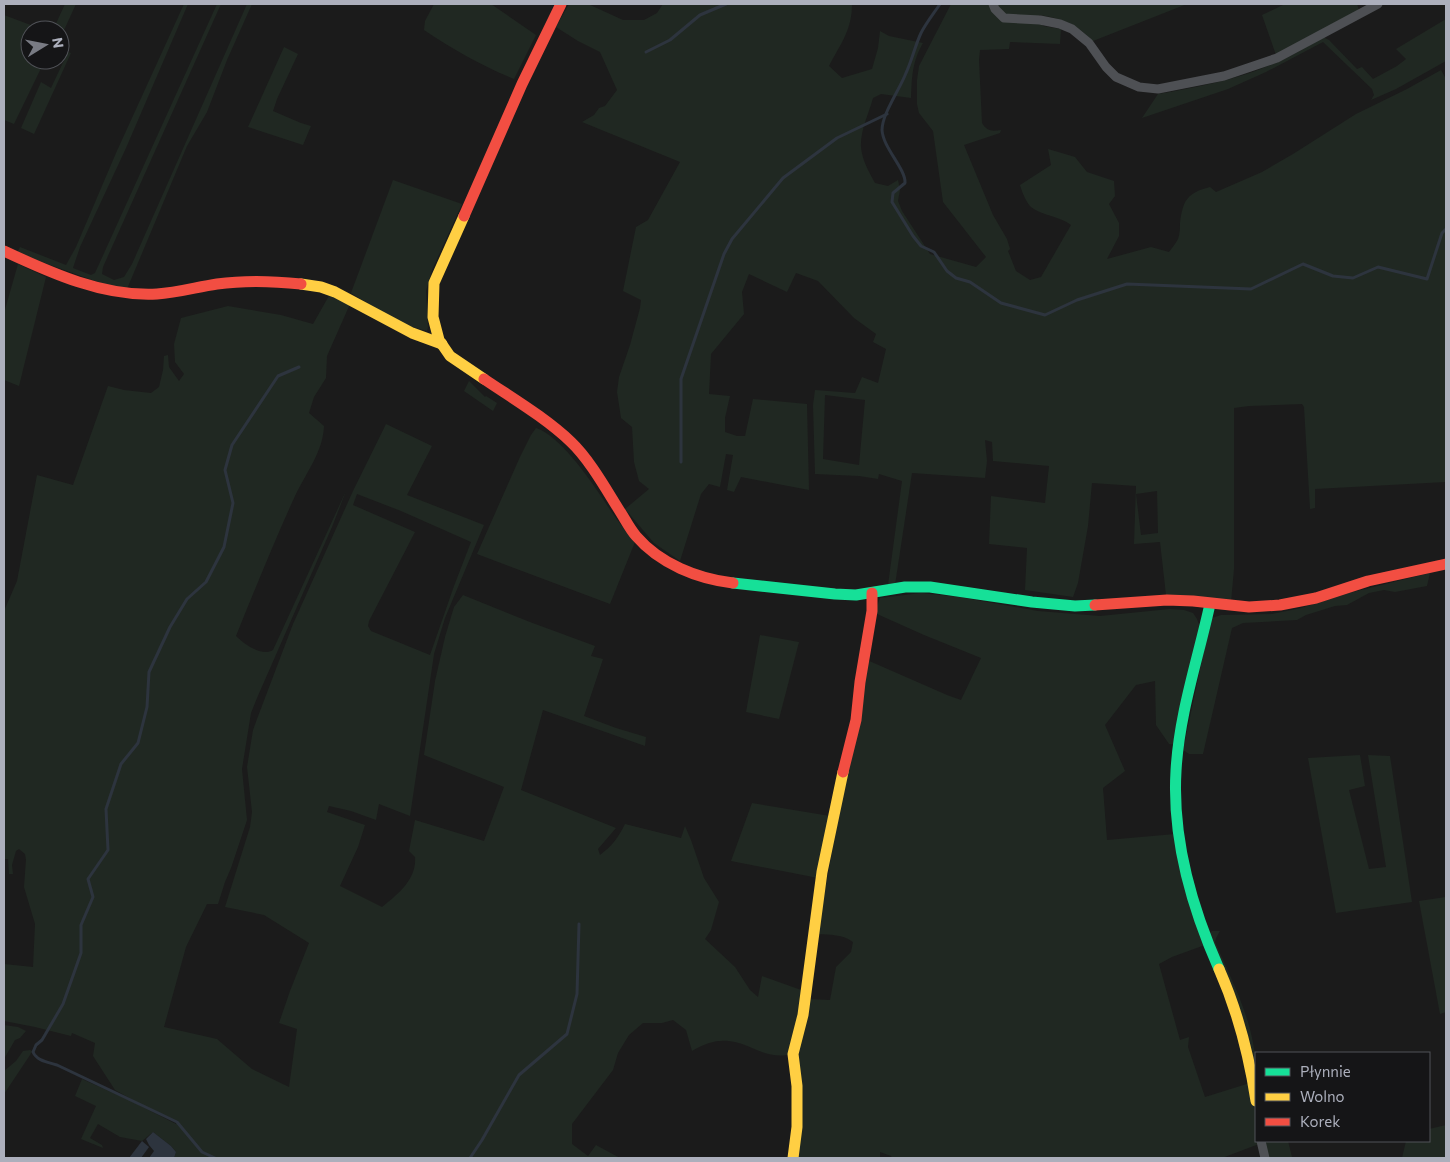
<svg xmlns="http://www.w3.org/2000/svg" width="1450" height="1162" font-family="Commissioner,sans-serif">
<rect width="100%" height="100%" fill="#1b1b1b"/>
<g fill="#202822" fill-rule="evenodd">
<polygon points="65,4 76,4 60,39 60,30 53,30"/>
<polygon points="184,4 188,4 126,148 80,247 73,268 91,275 95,273 217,4 221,4 103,267 102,274 114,280 124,277 132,264 247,4 252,4 227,60 207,112 187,146 127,289 109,286 17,253 20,247 66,265 76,247 116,153"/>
<path d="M 434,4 L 491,4 L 536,35 L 514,79 C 482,66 452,49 424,30 L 425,21 Z"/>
<path d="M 569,4 L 588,4 L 623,20 L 644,20 L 657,13 L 663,4 L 852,4 C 852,30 841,43 829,66 L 842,78 L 872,69 L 878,48 L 880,31 L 889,36 L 923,43 C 912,62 912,77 911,98 L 881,94 L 873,98 C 869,113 860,131 861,147 C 862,160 869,172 875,183 L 888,186 L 898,180 L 900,190 L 898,201 L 902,211 L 930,254 L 976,267 L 986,257 L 943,202 L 933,131 L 919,113 L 917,104 L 917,80 L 919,66 L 951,4 L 1187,4 L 1093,41 C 1074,23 1065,19 1039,15 L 1043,26 L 1061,29 L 1060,44 L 1010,42 L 1009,49 L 980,50 L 979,60 L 982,123 C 987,132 993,131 1001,130 L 1000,133 L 964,145 L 993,215 L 1007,239 L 1010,249 L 1008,251 L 1016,271 L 1030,280 L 1041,277 L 1071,225 C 1060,216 1042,216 1031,207 C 1026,202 1022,192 1020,185 L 1051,165 L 1048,149 L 1075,157 L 1087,172 L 1114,181 L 1115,196 L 1109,204 L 1119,223 L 1119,236 L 1107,259 L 1151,247 L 1169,252 C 1172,248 1176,243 1178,239 C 1180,234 1180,228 1180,223 C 1183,200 1187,193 1210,187 L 1216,192 L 1262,172 L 1293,154 L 1356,114 L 1407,89 L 1441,70 L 1446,79 L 1446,482 L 1315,489 L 1315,508 L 1310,509 L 1304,407 L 1302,404 L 1249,406 L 1234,408 L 1234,569 L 1231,602 L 1166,595 L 1160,542 L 1134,544 L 1136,486 L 1092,483 L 1088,526 L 1078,583 L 1073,597 L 1025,590 L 1027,548 L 989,544 L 991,496 L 1045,503 L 1049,466 L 993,461 L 992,442 L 985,440 L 987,461 L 985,478 L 912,473 L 895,585 L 888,585 L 902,481 L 879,474 L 878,479 L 859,476 L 815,474 L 813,405 L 815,390 L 855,393 L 862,377 L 878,383 L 886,349 L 873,342 L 876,334 L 854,318 L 818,281 L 796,273 L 787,292 L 749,274 L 742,292 L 744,314 L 711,354 L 709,394 L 730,396 L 725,418 L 725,432 L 737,436 L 745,436 L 753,399 L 807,404 L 809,490 L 741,477 L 734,492 L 727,490 L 733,455 L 726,454 L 720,487 L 709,484 L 701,494 L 680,561 L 654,543 L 625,509 L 649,489 L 639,481 L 634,462 L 632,427 L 621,418 L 617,392 L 619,377 L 630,345 L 640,308 L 641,300 L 623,291 L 636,227 L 648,220 L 680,162 L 582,122 L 594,115 L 599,108 L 605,106 L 617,90 L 600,52 L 578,41 L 556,27 ZM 825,395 L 865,400 L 859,465 L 823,459 ZM 1157,491 L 1158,533 L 1141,535 L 1136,494 Z"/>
<polygon points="1285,4 1357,4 1359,10 1276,55 1262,15"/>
<polygon points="4,15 44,30 30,30 30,60 45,60 14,124 4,120"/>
<path d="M 1446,19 L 1446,61 L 1396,89 L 1371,100 L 1374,95 L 1372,89 L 1323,42 L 1266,72 L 1228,89 L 1142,118 L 1158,94 C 1193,88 1235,80 1268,66 C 1287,59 1305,48 1323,37 L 1329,40 L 1357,69 L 1362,67 L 1373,79 L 1397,66 L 1406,59 L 1396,49 Z"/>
<polygon points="284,47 298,54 277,99 273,111 301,123 311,126 303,145 248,127"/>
<polygon points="68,52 71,53 35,132 34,134 21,128 41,82 51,88"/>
<polygon points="393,180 462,204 432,270 426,291 428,327 427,331 401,324 351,293"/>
<polygon points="18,264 46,277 19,386 4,380 4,313"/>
<path d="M 330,294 L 350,304 L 327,356 L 326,378 L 314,397 L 309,413 L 324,426 C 323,452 306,473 295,496 C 274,542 255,589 236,636 C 244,644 262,657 273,650 L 346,491 L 332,527 L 257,698 L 251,713 L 242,769 L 247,820 L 231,868 L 225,882 L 218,904 L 207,904 L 186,947 L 164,1027 L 217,1039 L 252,1069 L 289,1087 L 297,1029 L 279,1023 L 290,991 L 309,943 L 264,915 L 225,907 L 250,827 L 252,812 L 247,767 L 253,730 L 257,719 L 293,624 L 353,491 L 386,424 L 432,446 L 407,495 L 484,525 L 445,618 L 434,654 L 410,816 L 379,804 L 376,820 L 351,811 L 329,806 L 327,812 L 365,825 L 358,847 L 340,886 L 382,907 C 398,894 417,879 415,857 L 409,851 L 415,820 L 484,841 L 504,787 L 424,755 L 435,681 L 445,637 L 454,607 L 463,595 L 530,622 L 595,646 L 591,656 L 603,659 L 584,716 L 616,728 L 646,737 L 645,746 L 543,710 L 521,790 L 616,828 L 598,849 L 600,855 C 613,845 618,838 625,824 L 681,838 L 685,826 L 691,840 L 704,878 L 719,902 L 711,930 L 705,939 L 735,967 L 750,990 L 758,997 L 762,976 L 804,991 L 791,1049 L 787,1055 C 774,1057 764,1053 752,1048 C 729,1038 714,1038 692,1051 L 686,1030 L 673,1020 L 662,1023 L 643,1023 L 629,1035 L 618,1053 L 613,1070 L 572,1124 L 572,1144 L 588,1156 L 596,1145 L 620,1158 L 174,1158 L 176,1152 L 171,1146 L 153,1132 L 142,1141 L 120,1137 L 98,1124 L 90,1138 L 102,1145 L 103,1148 L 81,1139 L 96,1106 L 75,1096 L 82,1079 L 129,1100 L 176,1124 L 178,1121 L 140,1104 L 115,1090 L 93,1056 L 95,1043 L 72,1033 L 71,1036 L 35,1027 L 4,1021 L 4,964 L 33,967 L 35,924 L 24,887 L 26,860 L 25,854 L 19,849 L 16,851 L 12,865 L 13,874 L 9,874 L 8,859 L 4,859 L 4,611 L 17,581 L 37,475 L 73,485 L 108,386 L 124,390 L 151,393 L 159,387 L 163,370 L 164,356 L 168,355 L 169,367 L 179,381 L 184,374 L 175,362 L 174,344 L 181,318 L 228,306 L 281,315 L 313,324 ZM 357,494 L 401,511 L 471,542 L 454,586 L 430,655 L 371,631 L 368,626 L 369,621 L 415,532 L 353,505 Z"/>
<polygon points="469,381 485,397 486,396 497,403 493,411 464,391"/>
<path d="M 536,428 C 563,437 595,487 611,511 C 618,521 626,532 635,542 L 610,604 L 477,554 L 520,457 L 531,435 Z"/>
<polygon points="1430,573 1427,586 1395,592 1384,590 1369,593 1347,605 1335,606 1306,615 1297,620 1243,623 1232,628 1203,754 1189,754 1183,750 1210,622 1212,618 1221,615 1272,614 1301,608 1349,593"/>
<path d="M 921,593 L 959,597 L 1038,611 L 1100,616 L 1170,609 L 1184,610 L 1193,613 L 1197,619 L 1200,627 L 1176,745 L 1169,744 L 1156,725 L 1155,681 L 1136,685 L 1105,725 L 1125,771 L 1103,788 L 1107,840 L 1175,834 L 1205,945 L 1172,957 L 1159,964 L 1180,1040 L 1189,1037 L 1188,1047 L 1205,1097 L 1250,1083 L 1256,1114 L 1256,1141 L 1259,1141 L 1259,1144 L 1222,1158 L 892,1158 L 891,1156 L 880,1152 L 880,1158 L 797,1158 L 796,1052 L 808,999 L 830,1000 L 836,967 L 851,952 L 853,942 C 843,934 830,935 817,934 L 867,660 L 947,695 L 961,700 L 981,658 L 924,635 L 877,614 L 876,609 L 880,598 Z"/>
<polygon points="760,635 799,642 779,719 746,712"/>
<polygon points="1360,755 1365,786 1349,790 1369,869 1386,867 1368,755 1390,756 1412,902 1336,913 1308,758"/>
<polygon points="752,803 830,816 818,878 731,861"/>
<polygon points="1446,897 1446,1012 1440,1014 1419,901"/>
<path d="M 1212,931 L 1220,931 L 1216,938 L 1215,942 C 1233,983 1256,1026 1256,1072 L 1209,933 Z"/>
<polygon points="4,1025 18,1027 26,1031 20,1038 15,1040 4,1059"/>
<polygon points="30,1050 32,1051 30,1055 4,1094 4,1071 16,1061 23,1051"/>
<polygon points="1446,1125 1446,1158 1402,1158 1406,1141 1429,1141 1429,1129"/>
<polygon points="1264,1141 1288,1141 1292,1157 1294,1158 1268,1158"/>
</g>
<g fill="#2d343e">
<polygon points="153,1132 171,1146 176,1152 174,1158 149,1158 154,1151 149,1145 146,1139"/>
<polygon points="142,1141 149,1147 141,1158 129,1158"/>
</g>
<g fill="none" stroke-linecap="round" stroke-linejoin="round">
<g stroke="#2d343e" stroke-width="3">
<path d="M 940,4 C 934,13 926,23 921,33 C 915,46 912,60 906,73 C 900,89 882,114 882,130 C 883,148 906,169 905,183 L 893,193 L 892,202 L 913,236 L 921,246 L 934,252 L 947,271 L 956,278 L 970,282 L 1001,303 L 1045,315 L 1077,300 L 1127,284 L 1251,289 L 1303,264 L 1333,276 L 1353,278 L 1378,267 L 1427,279 L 1442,233 L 1446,229"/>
<polyline points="646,52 670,40 700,15 726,4"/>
<polyline points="681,462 681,379 724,254 732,239 783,178 837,138 887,114"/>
<path d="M 215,1158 L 202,1152 L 177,1122 L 57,1065 C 48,1062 37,1061 33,1052 L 36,1045 L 42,1040 L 63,1004 L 81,953 L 81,925 L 93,897 L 88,879 L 108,850 L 106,809 L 121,764 L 138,743 L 147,707 L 149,672 L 170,627 L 187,599 L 206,582 L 224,547 L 233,503 L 225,470 L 232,445 L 278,376 L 299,367"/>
<polyline points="470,1158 482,1140 519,1075 567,1034 577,994 579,924"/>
</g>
<g stroke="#4e5054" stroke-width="9">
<polyline points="993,4 995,9 1004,18 1040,20 1060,24 1072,29 1089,43 1106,67 1116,77 1139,87 1158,89 1224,76 1277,58 1378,4"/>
<polyline points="1261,1141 1265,1158"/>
</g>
<g stroke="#16e098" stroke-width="11">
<polyline points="733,583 835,594 856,595 905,587 930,587 1032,602 1075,606 1095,605"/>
<path d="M 1210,604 C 1198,659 1179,714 1176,771 C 1172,838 1192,908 1219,969"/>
</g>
<g stroke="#ffcf43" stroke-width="11">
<polyline points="464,216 434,283 433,317 439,340 450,356 484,379"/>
<polyline points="301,284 321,287 335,292 412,333 442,344"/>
<path d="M 1219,969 C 1238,1012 1249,1055 1256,1101"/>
<polyline points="793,1158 797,1127 797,1086 793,1054 803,1015 822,872 843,772"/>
</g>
<g stroke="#f24e42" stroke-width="11">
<polyline points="464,216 522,84 561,4"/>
<path d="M 4,251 C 51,273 104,297 157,294 C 177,293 197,287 217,284 C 245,280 273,281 301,284"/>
<path d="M 484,379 C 512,398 546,418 571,442 C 590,460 607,491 621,513 C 626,521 630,529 636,536 C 660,564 698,579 733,583"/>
<polyline points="1095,605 1167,600 1193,601 1249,607 1280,605 1316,598 1368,581 1446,564"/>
<polyline points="843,772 856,720 860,682 872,611 872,593"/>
</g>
</g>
<rect width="1450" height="1162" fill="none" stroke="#acafbc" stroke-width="10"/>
<rect x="1255" y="1052" width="175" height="90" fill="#151517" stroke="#515359"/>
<rect x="1265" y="1068" width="25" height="8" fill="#16e098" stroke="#515359"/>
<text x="1300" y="1077" font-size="15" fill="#acafbc">Płynnie</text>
<rect x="1265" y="1093" width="25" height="8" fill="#ffcf43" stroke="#515359"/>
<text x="1300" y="1102" font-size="15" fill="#acafbc">Wolno</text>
<rect x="1265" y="1118" width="25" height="8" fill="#f24e42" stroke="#515359"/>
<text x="1300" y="1127" font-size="15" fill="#acafbc">Korek</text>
<g transform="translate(45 45) rotate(80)"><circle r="24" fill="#151517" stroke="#515359"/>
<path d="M0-4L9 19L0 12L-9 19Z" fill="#797b84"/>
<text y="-8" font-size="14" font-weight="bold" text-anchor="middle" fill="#acafbc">N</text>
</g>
</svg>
